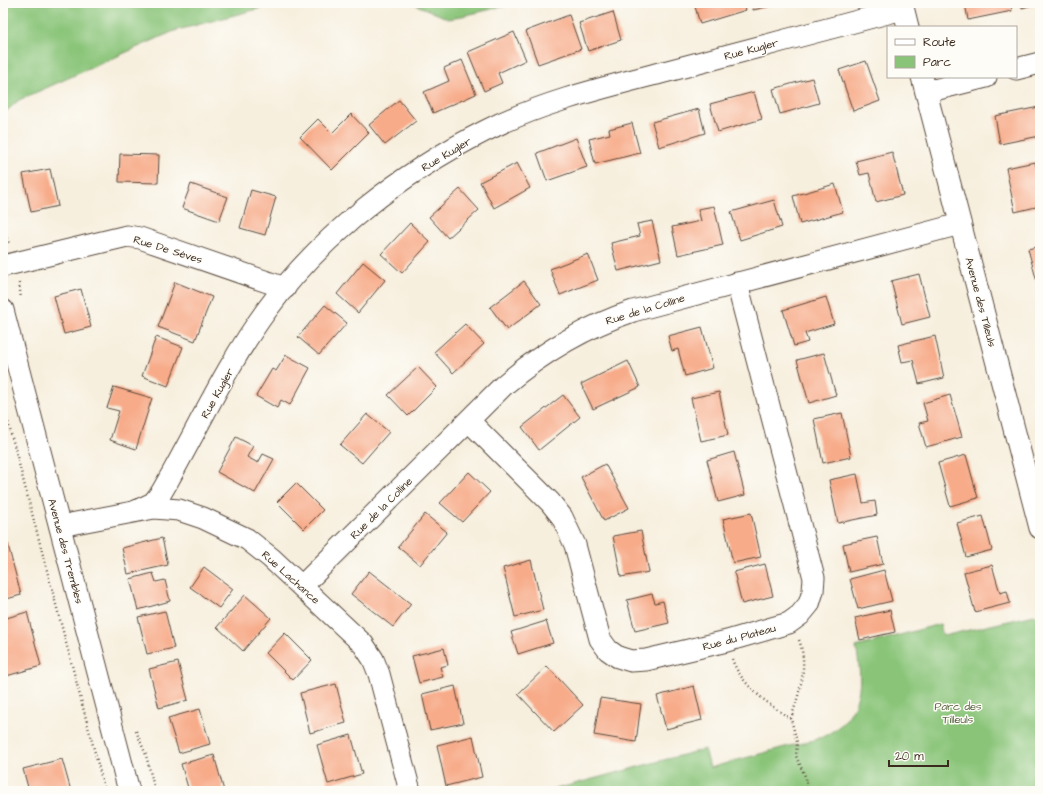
<svg xmlns="http://www.w3.org/2000/svg" width="1043" height="794" font-family="'Architects Daughter',sans-serif">
<rect width="100%" height="100%" fill="#fdfcf7"/>
<filter id="ink" filterUnits="userSpaceOnUse"><feTurbulence type="fractalNoise" baseFrequency=".025" numOctaves="2"/><feDisplacementMap in="SourceGraphic" scale="8" xChannelSelector="R" yChannelSelector="G"/><feConvolveMatrix kernelMatrix="1 2 1 2 8 2 1 2 1" color-interpolation-filters="sRGB"/></filter>
<filter id="wash" filterUnits="userSpaceOnUse"><feTurbulence type="fractalNoise" baseFrequency=".012" numOctaves="4" result="noise"/><feDisplacementMap in="SourceGraphic" scale="16" xChannelSelector="R" yChannelSelector="G"/><feGaussianBlur stdDeviation="0.9" result="paint"/><feColorMatrix in="noise" values="0 0 0 0 0 0 0 0 0 0 0 0 0 0 0 0 0 1.4 0 .05"/><feComposite in="paint" operator="in"/></filter>
<g filter="url(#wash)">
<rect width="100%" height="100%" fill="#f7efde"/>
<g fill="#89c478" stroke="#62774b">
<polygon points="3,3 293,3 269,6 174,31 19,100 3,114"/>
<polygon points="412,3 518,3 449,19"/>
<path d="M 1039,614 L 1040,791 L 548,791 L 705,749 L 710,768 C 733,761 757,755 781,748 C 796,744 814,742 828,734 C 863,714 863,681 856,647 L 940,624 L 943,636 Z"/>
</g>
<g id="blocks">
<g fill="#f7ab89">
<polygon points="694,3 744,3 746,10 700,24"/>
<polygon points="752,3 781,3 781,4 753,10"/>
<polygon points="965,3 1010,3 1012,11 968,20"/>
<polygon points="1021,3 1040,3 1022,8"/>
<polygon points="613,12 621,40 588,51 579,23"/>
<polygon points="569,15 581,49 538,64 526,31"/>
<polygon points="514,32 526,60 498,73 502,83 484,91 468,52"/>
<polygon points="462,60 476,94 433,113 424,92 449,81 444,68"/>
<polygon points="866,61 880,101 853,111 839,70"/>
<polygon points="812,78 819,103 780,114 773,89"/>
<polygon points="754,92 762,119 718,132 710,104"/>
<polygon points="399,100 416,121 385,145 369,125"/>
<polygon points="1039,107 1040,136 1000,144 995,116"/>
<polygon points="699,109 705,133 659,147 652,122"/>
<polygon points="351,114 369,133 332,170 300,137 318,119 332,133"/>
<polygon points="632,123 640,153 595,164 589,139 610,134 609,129"/>
<polygon points="576,138 587,167 547,181 537,153"/>
<polygon points="892,152 903,195 876,202 869,173 860,175 856,161"/>
<polygon points="120,154 159,155 158,183 119,182"/>
<polygon points="1035,162 1040,182 1040,206 1015,212 1006,168"/>
<polygon points="517,163 530,188 494,208 480,182"/>
<polygon points="50,169 58,206 31,212 23,174"/>
<polygon points="191,184 228,197 219,221 182,208"/>
<polygon points="835,184 843,212 800,224 793,196"/>
<polygon points="460,189 479,210 448,238 429,217"/>
<polygon points="251,190 276,197 265,235 240,228"/>
<polygon points="774,200 782,227 740,240 731,212"/>
<polygon points="714,206 723,245 678,255 672,227 701,221 698,209"/>
<polygon points="652,221 661,260 618,271 611,243 640,236 637,224"/>
<polygon points="410,223 430,242 402,273 381,254"/>
<polygon points="1040,246 1040,281 1037,282 1028,249"/>
<polygon points="588,254 598,280 560,295 550,269"/>
<polygon points="363,262 385,280 358,313 337,294"/>
<polygon points="919,274 930,317 902,324 891,281"/>
<polygon points="524,281 541,304 507,330 490,307"/>
<polygon points="175,282 212,297 195,341 158,327"/>
<polygon points="81,289 91,327 64,334 54,296"/>
<polygon points="826,297 834,324 805,333 808,342 794,346 783,310"/>
<polygon points="325,305 347,323 319,355 298,337"/>
<polygon points="465,324 484,344 453,373 434,352"/>
<polygon points="702,327 713,368 685,376 678,349 672,351 668,336"/>
<polygon points="935,336 944,378 919,384 913,360 902,362 898,345"/>
<polygon points="156,337 183,347 168,386 142,376"/>
<polygon points="824,353 836,395 809,403 797,360"/>
<polygon points="286,355 310,368 290,405 281,400 277,408 256,396 272,369 276,371"/>
<polygon points="628,361 640,387 593,409 581,384"/>
<polygon points="418,367 437,387 408,416 388,395"/>
<polygon points="114,387 152,398 136,449 110,440 119,411 107,408"/>
<polygon points="719,392 728,435 701,441 691,398"/>
<polygon points="563,395 580,417 539,450 522,427"/>
<polygon points="950,395 962,437 926,447 919,423 928,421 923,403"/>
<polygon points="842,413 851,457 823,463 814,419"/>
<polygon points="367,414 389,432 362,463 340,445"/>
<polygon points="236,437 253,446 247,457 258,463 263,454 274,459 255,493 217,472"/>
<polygon points="734,452 745,495 718,502 707,460"/>
<polygon points="966,455 978,498 950,506 938,463"/>
<polygon points="605,464 629,508 604,521 581,477"/>
<polygon points="469,472 490,492 462,522 440,503"/>
<polygon points="857,474 863,503 875,501 877,515 838,523 829,480"/>
<polygon points="296,483 323,510 304,529 277,502"/>
<polygon points="751,513 761,557 733,563 723,519"/>
<polygon points="425,514 447,532 420,565 398,547"/>
<polygon points="983,516 992,550 966,557 957,523"/>
<polygon points="641,531 649,572 621,577 613,536"/>
<polygon points="877,537 883,564 849,572 843,544"/>
<polygon points="162,538 168,565 128,574 122,548"/>
<polygon points="7,541 21,595 3,600 3,542"/>
<polygon points="531,560 543,610 515,617 503,568"/>
<polygon points="765,564 773,596 742,604 734,572"/>
<polygon points="992,565 1000,593 1007,591 1010,603 975,612 964,572"/>
<polygon points="204,567 233,589 219,608 190,587"/>
<polygon points="884,570 892,601 858,609 850,579"/>
<polygon points="369,571 411,604 393,627 351,594"/>
<polygon points="153,573 156,582 165,580 170,601 138,610 130,579"/>
<polygon points="652,594 655,603 663,601 669,623 635,631 627,600"/>
<polygon points="245,595 271,618 243,651 217,627"/>
<polygon points="890,610 895,632 860,640 855,618"/>
<polygon points="165,611 174,648 147,654 138,617"/>
<polygon points="27,612 41,666 3,677 3,619"/>
<polygon points="546,621 553,643 518,654 511,632"/>
<polygon points="285,633 312,660 293,680 266,653"/>
<polygon points="444,648 448,665 440,667 443,677 419,683 412,656"/>
<polygon points="178,662 188,700 159,708 149,669"/>
<polygon points="547,666 583,705 554,732 518,694"/>
<polygon points="336,684 346,723 310,733 300,693"/>
<polygon points="455,686 463,723 430,730 422,694"/>
<polygon points="694,686 702,720 666,729 657,696"/>
<polygon points="600,698 641,704 636,742 594,735"/>
<polygon points="200,709 210,744 179,753 168,718"/>
<polygon points="351,735 362,774 328,784 317,745"/>
<polygon points="473,736 482,777 446,786 437,745"/>
<polygon points="214,755 224,791 189,791 181,764"/>
<polygon points="62,759 71,791 29,791 23,769"/>
</g>
</g>
</g>
<g filter="url(#ink)">
<use href="#blocks" fill-opacity="0" stroke="#57483b" stroke-width="1"/>
<g fill="none" stroke-linecap="round" stroke-linejoin="round">
<g stroke="#57483b" stroke-width="23">
<g id="minor">
<polyline points="902,3 908,27"/>
<polyline points="1016,69 1040,63"/>
<polyline points="922,77 1040,528"/>
<polyline points="926,92 986,77"/>
<polyline points="3,266 127,236 140,238 285,288"/>
<polyline points="3,310 129,791"/>
<polyline points="469,421 550,502 562,517 575,545 600,639 608,650 618,657 631,661 646,660 727,641 789,623 800,615 809,604 813,591 814,578 737,283"/>
<path d="M 136,511 L 153,503 L 161,493 C 196,433 225,367 266,311 C 322,234 402,173 485,131 C 542,102 606,87 668,71 C 746,50 825,30 903,9"/>
<polyline points="60,526 154,508 179,510 203,518 247,539 271,558 363,644 373,659 379,674 410,791"/>
<path d="M 302,586 L 504,385 C 543,352 585,327 633,311 L 960,224"/>
</g>
</g>
<g stroke="#57483b" stroke-width="2.5" stroke-dasharray="1 3" stroke-linecap="butt">
<polyline points="3,231 9,243"/>
<polyline points="19,283 21,298"/>
<polyline points="3,403 105,791"/>
<path d="M 732,659 C 741,685 768,704 791,719 L 797,742 L 796,756 L 805,776 L 807,788 L 805,791"/>
<path d="M 791,719 C 799,693 809,666 799,640"/>
<polyline points="136,731 146,755 155,791"/>
</g>
<use href="#minor" stroke="#fff" stroke-width="21"/>
</g>
</g>
<g text-anchor="middle" stroke-width="3" stroke-linejoin="round" paint-order="stroke">
<g font-size="11" fill="#3b2a1e" stroke="#fdfcf7">
<text transform="translate(751 49) rotate(-15)" y="4">Rue Kugler</text>
<text transform="translate(446 154) rotate(-31)" y="4">Rue Kugler</text>
<text transform="translate(168 249) rotate(17)" y="4">Rue De Sèves</text>
<text transform="translate(981 302) rotate(75)" y="4">Avenue des Tilleuls</text>
<text transform="translate(645 309) rotate(-17)" y="4">Rue de la Colline</text>
<text transform="translate(217 393) rotate(-61)" y="4">Rue Kugler</text>
<text transform="translate(381 508) rotate(-45)" y="4">Rue de la Colline</text>
<text transform="translate(66 551) rotate(75)" y="4">Avenue des Trembles</text>
<text transform="translate(291 577) rotate(42)" y="4">Rue Lachance</text>
<text transform="translate(739 637) rotate(-15)" y="4">Rue du Plateau</text>
</g>
<g font-size="11" fill="#56603e" stroke="#fdfcf7">
<text x="958" y="710">Parc des<tspan x="958" dy="13">Tilleuls</tspan></text>
</g>
</g>
<rect width="1043" height="794" fill="none" stroke="#fdfcf7" stroke-width="16"/>
<rect x="887" y="26" width="130" height="52" fill="#fdfcf7" stroke="#afa8a0"/>
<rect x="895" y="39" width="20" height="6" fill="#ffffff" stroke="#afa8a0"/>
<text x="923" y="46" font-size="12" fill="#3b2a1e">Route</text>
<rect x="895" y="56" width="20" height="12" fill="#89c478" stroke="#afa8a0"/>
<text x="923" y="66" font-size="12" fill="#3b2a1e">Parc</text>
<path d="M889 760v6h59v-6" fill="none" stroke="#3b2a1e" stroke-width="2"/>
<text x="895" y="760" font-size="12" fill="#3b2a1e" stroke="#fdfcf7" stroke-width="3" paint-order="stroke">20 m</text>
</svg>
